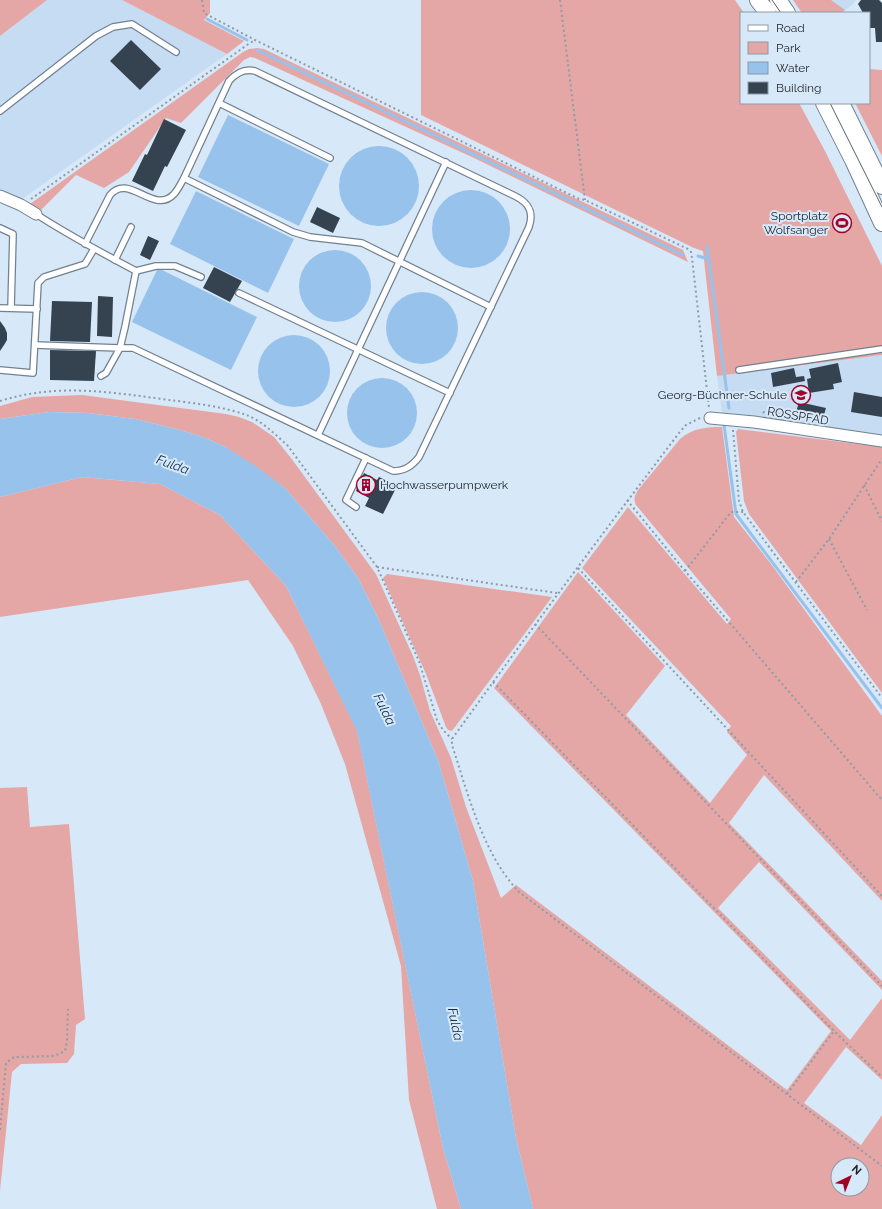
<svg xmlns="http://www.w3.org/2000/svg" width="882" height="1209" font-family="Raleway,sans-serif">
<rect width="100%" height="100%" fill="#d7e8f8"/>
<g fill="#c5dcf2">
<polygon points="47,0 122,0 227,54 22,199 0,190 0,36"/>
<polygon points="793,0 856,0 852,5 841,13 802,13"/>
<polygon points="882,355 882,436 741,414 722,413 717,376"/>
</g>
<g fill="#e5a7a5" fill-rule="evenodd">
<polygon points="0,0 47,0 0,36"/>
<polygon points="122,0 210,0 210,13 204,20 244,41 227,54"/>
<polygon points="421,0 735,0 744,13 741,13 741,103 799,103 825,151 882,266 882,355 717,376 703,251 694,248 421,115"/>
<polygon points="793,0 831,0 845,10 841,13 802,13"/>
<polygon points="257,48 264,49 683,250 688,262 474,158 255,58 250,57 244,60 181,123 166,118 129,172 104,188 76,175 41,210 30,204 243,52 249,49"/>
<polygon points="869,69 882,70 882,156 855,103 869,103"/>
<path d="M 82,395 L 226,414 L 239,417 L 252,422 L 274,437 L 291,458 L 376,574 L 413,656 L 420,675 L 430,711 L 451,758 L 466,807 L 501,898 L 516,885 L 787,1090 L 831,1031 L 494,688 L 578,572 L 665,666 L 626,715 L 710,803 L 747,755 L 727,732 L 731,726 L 582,568 L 628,507 L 727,624 L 731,619 L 636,505 C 633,499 635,495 638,490 L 680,439 C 693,428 706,427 722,427 L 734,517 L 771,564 L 882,716 L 882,901 L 764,775 L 729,823 L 882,981 L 882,990 L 759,862 L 718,908 L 850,1040 L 882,998 L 882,1080 L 846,1047 L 804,1103 L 861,1145 L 882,1115 L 882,1209 L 533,1209 L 516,1138 L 473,881 L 438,760 L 378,618 L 358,578 L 334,545 L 285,488 L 224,446 L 200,436 L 176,429 L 135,419 L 88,413 L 49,412 L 0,419 L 0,406 L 32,397 ZM 838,1165 L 862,1165 L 862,1189 L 838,1189 Z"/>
<polygon points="738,429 882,447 882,693 749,514 744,501 736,432"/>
<polygon points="82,477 160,484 220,515 286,586 357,730 443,1148 461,1209 437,1209 409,1100 401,966 345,764 321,704 293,646 248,580 0,617 0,497"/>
<polygon points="387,574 552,597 452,731 448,730 446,727 426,674 383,578"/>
<polygon points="27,787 30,827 69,824 85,1019 76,1025 74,1054 67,1063 21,1064 12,1072 0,1191 0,788"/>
</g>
<g fill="#96c2ec">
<polygon points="228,115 329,164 299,226 198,177"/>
<circle cx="379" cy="186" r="40"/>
<circle cx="471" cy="229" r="39"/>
<polygon points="196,191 294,239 268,293 170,244"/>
<circle cx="335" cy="286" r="36"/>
<polygon points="158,268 257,317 231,370 132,322"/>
<circle cx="422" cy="328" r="36"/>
<circle cx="294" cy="371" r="36"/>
<circle cx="382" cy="413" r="35"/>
<polygon points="49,412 88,413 135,419 176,429 200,436 224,446 257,467 285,488 334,545 358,578 378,618 438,760 473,881 516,1138 533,1209 461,1209 443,1148 357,731 286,586 220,515 160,484 82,477 0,497 0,419"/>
</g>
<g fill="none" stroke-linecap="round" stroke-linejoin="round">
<g stroke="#96c2ec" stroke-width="3">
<polyline points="207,19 247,40"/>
<polyline points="257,50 683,255"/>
<polyline points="707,246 729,408"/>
<polyline points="698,256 708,259"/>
<polyline points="724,425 736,514 882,708"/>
</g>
</g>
<g fill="#354351">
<polygon points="861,0 879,0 882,3 882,42 876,42 875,28 870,28 869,26 869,13 863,13 858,4"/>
<polygon points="131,40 161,69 140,90 110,61"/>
<polygon points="164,119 186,130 167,167 165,166 153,191 132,181 145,154 147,155"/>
<polygon points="317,207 340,218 333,233 310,222"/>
<polygon points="148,236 159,241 150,260 140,255"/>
<polygon points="214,267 242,281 230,302 203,288"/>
<polygon points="98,296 113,297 112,337 97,336"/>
<polygon points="52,301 92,302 90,342 50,341"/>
<polygon points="0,321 5,328 7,333 7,340 4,345 0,351"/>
<polygon points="50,350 96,351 94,381 50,380"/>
<polygon points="838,363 842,382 833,384 834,389 809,393 807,379 811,378 809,369"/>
<polygon points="794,368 796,377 804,376 805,381 773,387 771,373"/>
<polygon points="854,392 882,397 882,417 851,412"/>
<polygon points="799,402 826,408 823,418 796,412"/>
<polygon points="364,473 377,480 379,477 397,486 383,514 365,506 369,498 356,491"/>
</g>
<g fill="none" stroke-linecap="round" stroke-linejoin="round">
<g stroke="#728190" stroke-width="8">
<g id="lane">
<polyline points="219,103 330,158"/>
<polyline points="0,111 96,36 113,27 132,24 176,52"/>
<polyline points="184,178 293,232 310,237 362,243 491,307"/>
<path d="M 36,214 C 68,235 102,253 136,271 L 125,327 L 120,348 L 133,348 L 393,471 C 405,471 412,466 419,457 L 529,227 C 534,212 529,203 515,196 L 255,71 C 244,68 236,73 229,81 L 184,178 C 181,183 178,190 174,194 C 154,216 129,172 110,195 L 85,244"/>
<polyline points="0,228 13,234 11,308"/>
<polyline points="115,260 131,227"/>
<polyline points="136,271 156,266 175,266 201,277"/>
<polyline points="239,293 450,393"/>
<polyline points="0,308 37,309"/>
<polyline points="35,345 120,348 106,373 101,376"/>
<polyline points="0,370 33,373 38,283 44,277 85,264 94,249"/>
<polyline points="739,370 882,349"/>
<polyline points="318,435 446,162"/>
<polyline points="356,507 346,500 366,458"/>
</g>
</g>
<g stroke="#728190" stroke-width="13">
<g id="street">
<polyline points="0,196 21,205 36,214"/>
<polyline points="710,418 754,422 882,441"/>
</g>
</g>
<g stroke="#728190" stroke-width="18">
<g id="secondary">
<polyline points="758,0 768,13"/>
<polyline points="778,0 787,13"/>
<polyline points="824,103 853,160 882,223"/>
<polyline points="841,103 882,186"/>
</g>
</g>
<g stroke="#8e9ba7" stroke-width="2" stroke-dasharray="2 3" stroke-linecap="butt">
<polyline points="202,0 204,13 255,40 579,199 585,200 688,249 691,252 692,258 709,408"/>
<polyline points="560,0 585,200"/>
<polyline points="31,199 247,45 255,40"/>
<path d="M 0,401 C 57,383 111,392 169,400 C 194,403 226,407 249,416 C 264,423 276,435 288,446 L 377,567 L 419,661 L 437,720 L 443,730 L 452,739"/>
<polyline points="763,413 764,412 780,414"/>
<path d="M 700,418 L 686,425 L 679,433 C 602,534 526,636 452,739 L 452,745 C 468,794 483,854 519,892 L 882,1166"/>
<polyline points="733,430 739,501 743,512 882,698"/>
<polyline points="864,485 882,521"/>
<polyline points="627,500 685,571 882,800"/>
<polyline points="829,539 867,610"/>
<polyline points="377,567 557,593"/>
<polyline points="578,568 882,896"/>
<polyline points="685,571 731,512 743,512"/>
<polyline points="796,582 829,539 882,459"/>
<polyline points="535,624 882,986"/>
<polyline points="493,682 834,1031 882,1077"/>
<polyline points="787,1094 834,1031"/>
<polyline points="0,1130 6,1063 14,1057 54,1056 65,1051 67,1041 68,1009"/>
</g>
<use href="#lane" stroke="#fff" stroke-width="5.5"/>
<use href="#street" stroke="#fff" stroke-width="11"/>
<use href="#secondary" stroke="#fff" stroke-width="16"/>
<g stroke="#57616a" stroke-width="1">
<polyline points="772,0 781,13"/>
<polyline points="830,103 882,207"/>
</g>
</g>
<defs>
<g id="stadium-ring" transform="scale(1)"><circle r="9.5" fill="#d7e8f8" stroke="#a20226" stroke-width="1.5"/><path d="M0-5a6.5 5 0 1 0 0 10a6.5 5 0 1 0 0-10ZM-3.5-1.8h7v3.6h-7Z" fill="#a20226"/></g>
<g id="school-ring" transform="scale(1)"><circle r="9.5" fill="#d7e8f8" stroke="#a20226" stroke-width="1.5"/><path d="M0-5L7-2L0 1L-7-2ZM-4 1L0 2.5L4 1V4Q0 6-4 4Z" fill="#a20226"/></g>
<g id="building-ring" transform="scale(1)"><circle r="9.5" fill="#d7e8f8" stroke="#a20226" stroke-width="1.5"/><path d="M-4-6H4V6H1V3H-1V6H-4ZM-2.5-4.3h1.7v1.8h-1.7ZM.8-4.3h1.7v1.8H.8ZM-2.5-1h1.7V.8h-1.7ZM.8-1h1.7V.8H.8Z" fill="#a20226"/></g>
</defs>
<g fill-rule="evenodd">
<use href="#stadium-ring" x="842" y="223"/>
<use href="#school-ring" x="801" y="395"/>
<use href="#building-ring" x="366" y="485"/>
</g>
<g text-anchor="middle" stroke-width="4" stroke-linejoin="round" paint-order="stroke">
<g font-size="12" fill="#1d2329" stroke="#d7e8f8" text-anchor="end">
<text x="828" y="220">Sportplatz<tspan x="828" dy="14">Wolfsanger</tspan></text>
<text x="787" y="399">Georg-Büchner-Schule</text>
<text x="380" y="489" text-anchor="start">Hochwasserpumpwerk</text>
</g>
<g font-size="12" fill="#1d2329" stroke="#d7e8f8">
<text transform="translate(798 416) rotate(9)" y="4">ROSSPFAD</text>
</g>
<g font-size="13" font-style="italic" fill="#0e2f4b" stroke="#d7e8f8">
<text transform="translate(173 464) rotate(20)" y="5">Fulda</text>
<text transform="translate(385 709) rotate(64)" y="5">Fulda</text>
<text transform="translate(456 1024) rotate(78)" y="5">Fulda</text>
</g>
</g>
<rect x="740" y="12" width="130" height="92" fill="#d7e8f8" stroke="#8d99a5"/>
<rect x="748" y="25" width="20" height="6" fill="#ffffff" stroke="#8d99a5"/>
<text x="776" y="32" font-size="12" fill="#1d2329">Road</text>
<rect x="748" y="42" width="20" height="12" fill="#e5a7a5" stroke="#8d99a5"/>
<text x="776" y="52" font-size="12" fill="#1d2329">Park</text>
<rect x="748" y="62" width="20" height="12" fill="#96c2ec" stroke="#8d99a5"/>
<text x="776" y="72" font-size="12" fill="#1d2329">Water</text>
<rect x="748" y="82" width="20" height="12" fill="#354351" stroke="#8d99a5"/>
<text x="776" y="92" font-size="12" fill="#1d2329">Building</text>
<g transform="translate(850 1177) rotate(43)"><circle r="19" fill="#d7e8f8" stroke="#8d99a5"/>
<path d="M0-3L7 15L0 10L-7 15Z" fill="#a20226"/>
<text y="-6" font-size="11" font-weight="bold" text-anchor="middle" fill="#1d2329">N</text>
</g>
</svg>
